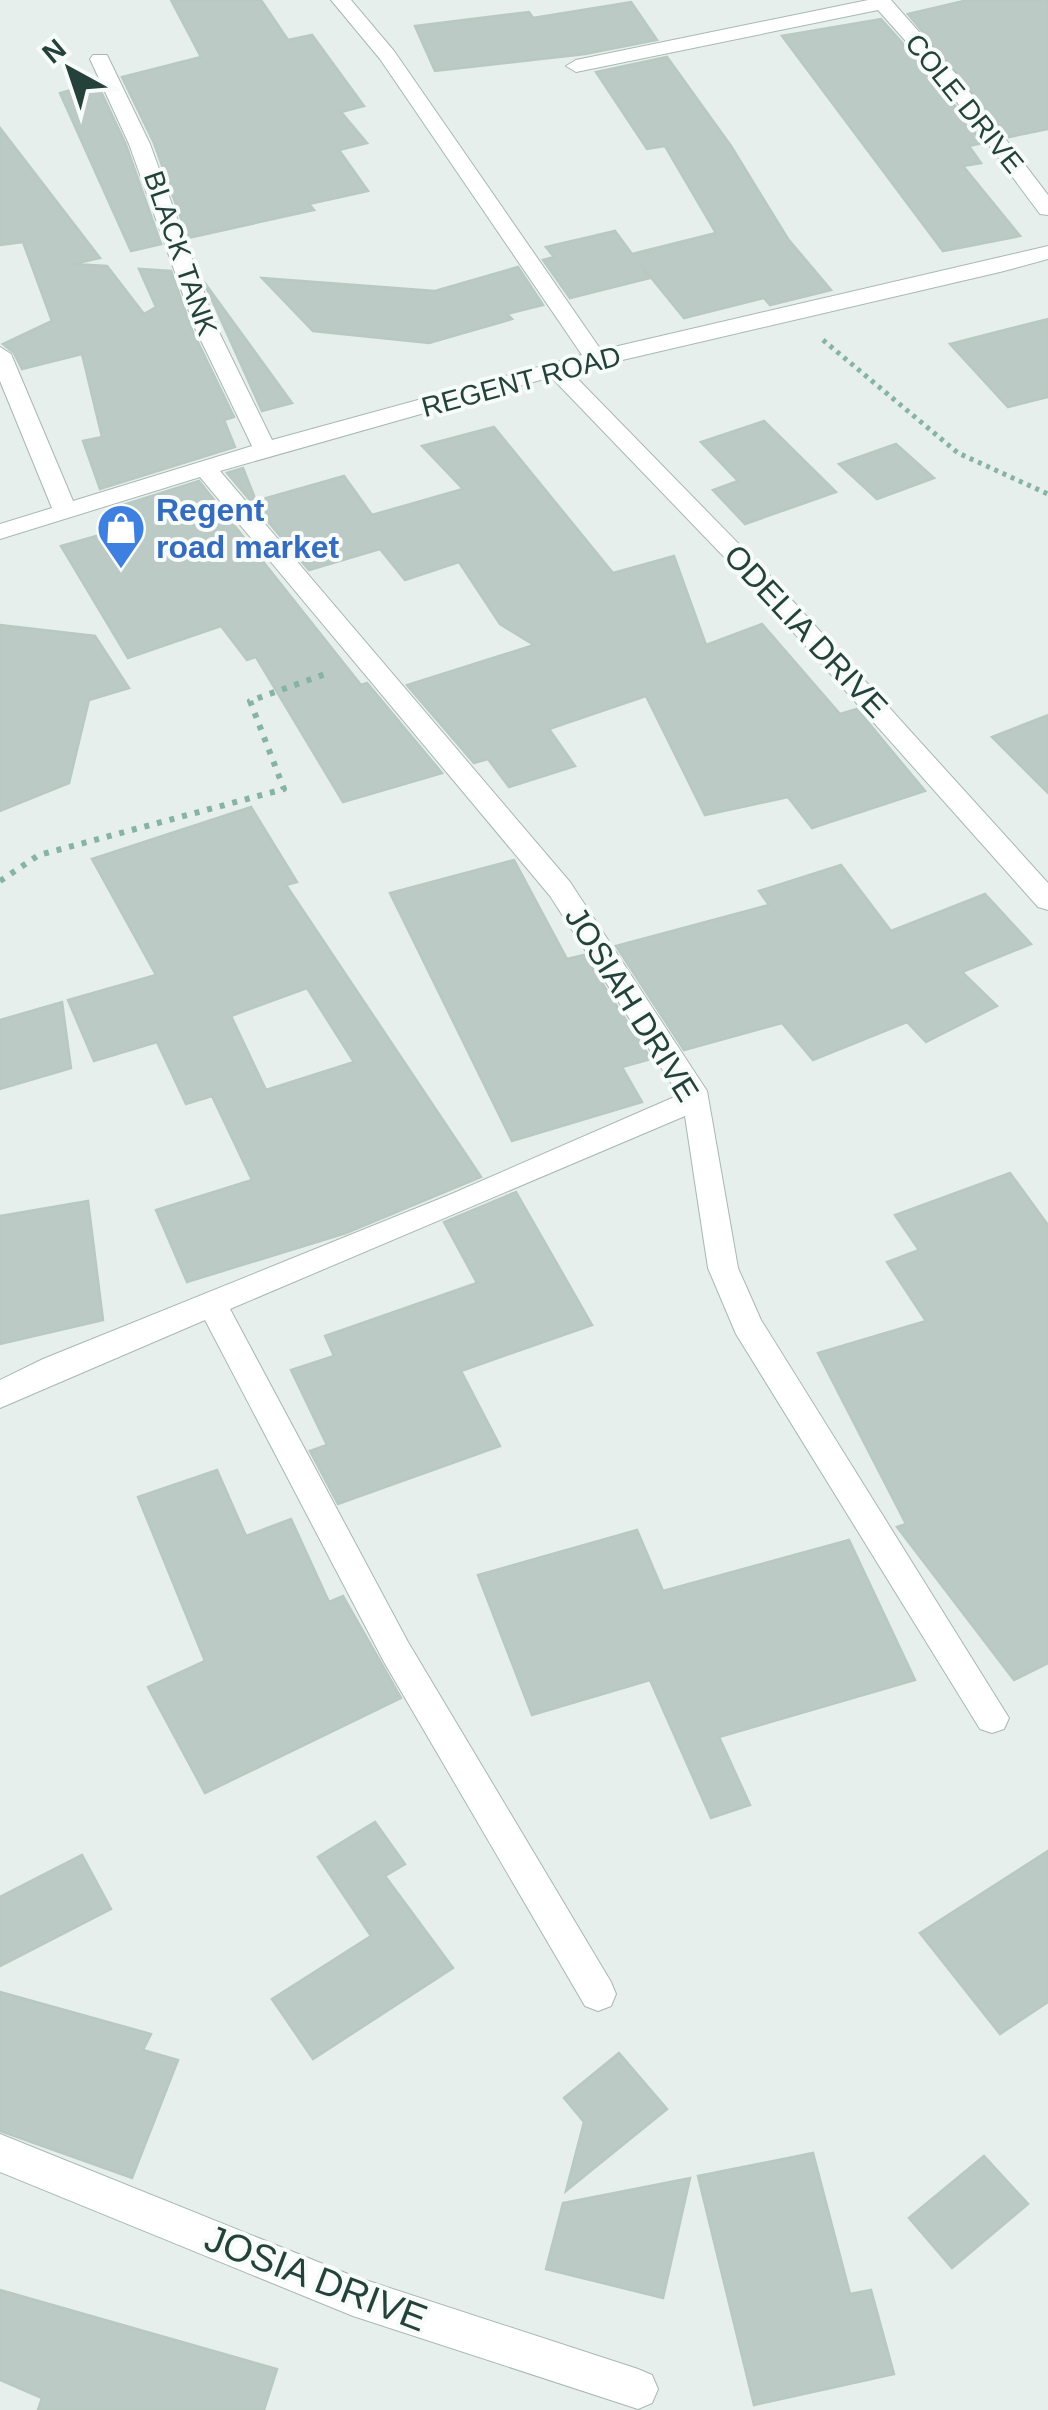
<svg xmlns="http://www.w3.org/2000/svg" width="1048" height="2410" font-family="Arial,sans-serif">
<rect width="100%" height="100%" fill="#e6efeb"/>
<g fill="#bbcac4" stroke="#b8c9c2" stroke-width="2.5" fill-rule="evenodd">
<polygon points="171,0 261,0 288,40 312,35 364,106 341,112 367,143 339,150 368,191 309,204 314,210 188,238 154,143 122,77 201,57"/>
<polygon points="968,0 1048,0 1048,129 1009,137 908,14"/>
<polygon points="631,2 657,40 585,54 435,71 415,26 529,12 533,18"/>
<polygon points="881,19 939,84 983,143 969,146 981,163 963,166 1020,236 943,251 782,36"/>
<polygon points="667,57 731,146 788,239 831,290 770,305 764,298 684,318 640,264 650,278 570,298 543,260 554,257 546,247 615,231 632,254 716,233 665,146 647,149 596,72"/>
<polygon points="97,83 126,145 161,244 131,251 60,93"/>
<polygon points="0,128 100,258 73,264 107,266 144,314 156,307 139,269 171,271 192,330 234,417 224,420 235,447 100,489 83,441 102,437 82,354 22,369 14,353 3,344 52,321 23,242 0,245"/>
<polygon points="518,267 543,305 507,314 512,319 429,343 313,331 262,278 435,291"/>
<polygon points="204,282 292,403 262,411"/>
<polygon points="1048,319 1048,397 1008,407 950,344"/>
<polygon points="764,421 836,492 745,524 713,490 738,481 701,442"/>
<polygon points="494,427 613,573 674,556 706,645 762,624 840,714 857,709 925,791 812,828 788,797 705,815 646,696 549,729 575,766 509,787 488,759 474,763 407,685 534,645 500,624 459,562 405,580 380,549 309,570 227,473 243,468 256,501 344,476 372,515 463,489 422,446"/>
<polygon points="896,444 934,478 877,499 839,464"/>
<polygon points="199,481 361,685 367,683 442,773 343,802 256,657 247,660 221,626 128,658 61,546 114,531 107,510"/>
<polygon points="0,625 95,636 129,688 89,700 69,783 0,811"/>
<polygon points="1048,715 1048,793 992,737"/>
<path d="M 251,807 L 297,882 L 286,885 L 481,1177 L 346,1233 L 187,1282 L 156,1210 L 252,1180 L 212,1096 L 186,1104 L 157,1042 L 94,1061 L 68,1000 L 156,975 L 92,859 ZM 307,988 L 354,1062 L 266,1090 L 231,1016 Z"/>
<polygon points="514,860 567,959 584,955 651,1059 622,1067 642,1102 512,1141 390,893"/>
<polygon points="841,865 891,931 985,894 1031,944 962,972 997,1006 926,1042 907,1022 813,1060 782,1023 684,1050 616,946 769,905 759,891"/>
<polygon points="62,1002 71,1068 0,1089 0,1020"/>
<polygon points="1010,1173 1048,1225 1048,1663 1014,1680 897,1527 906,1524 818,1353 926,1321 887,1262 919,1250 895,1215"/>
<polygon points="516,1192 592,1325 461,1371 500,1446 338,1504 310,1451 327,1445 291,1370 334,1356 325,1336 477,1283 444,1222"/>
<polygon points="88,1201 103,1320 0,1344 0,1216"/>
<polygon points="217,1470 246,1536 291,1519 329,1602 343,1596 401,1698 205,1793 148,1687 205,1661 138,1497"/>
<polygon points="637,1530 663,1591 849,1540 915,1680 719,1737 750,1805 711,1818 650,1680 532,1715 478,1575"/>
<polygon points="375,1822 405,1864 385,1876 453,1968 313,2059 272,1999 371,1936 318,1857"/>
<polygon points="1048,1851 1048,2002 1000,2034 920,1933"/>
<polygon points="82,1855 111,1909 0,1966 0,1897"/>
<polygon points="0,1992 151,2034 143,2050 178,2060 132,2178 0,2131"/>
<polygon points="619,2053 667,2109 566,2191 584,2122 564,2098"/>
<polygon points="813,2153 850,2294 871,2290 894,2374 754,2405 698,2176"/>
<polygon points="984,2156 1028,2204 952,2268 909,2218"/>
<polygon points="690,2178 663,2298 546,2269 563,2203"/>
<polygon points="0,2290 277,2369 264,2410 38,2410 42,2398 0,2380"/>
</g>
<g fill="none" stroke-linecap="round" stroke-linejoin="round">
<g stroke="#a8b8b2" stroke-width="2">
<g id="street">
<polygon points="331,0 351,0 394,51 601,350 1048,246 1048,259 1000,272 571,372 771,577 1048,883 1048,910 1038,907 753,587 551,377 220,471 570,882 707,1091 738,1268 761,1320 1009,1718 1004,1729 992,1733 980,1729 736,1334 708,1268 685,1116 230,1309 408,1642 611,1982 616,1994 611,2006 598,2011 585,2006 384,1662 205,1320 0,1408 0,1380 43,1359 449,1195 679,1095 550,896 200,477 0,539 0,524 52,508 0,381 0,347 11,354 73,501 252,446 195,328 129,144 90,59 93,55 107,55 150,144 217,328 272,440 582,355 380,59"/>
<polygon points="868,0 891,0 956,74 1048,195 1048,215 1040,214 942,82 878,10 576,72 566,66 576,60"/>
<polygon points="0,2134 353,2276 638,2369 652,2375 658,2389 652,2403 638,2409 353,2316 0,2172"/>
</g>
</g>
<polyline stroke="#86b3a5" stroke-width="5" stroke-dasharray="4 5" stroke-linecap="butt" points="823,340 958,453 1048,494"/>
<polyline stroke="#86b3a5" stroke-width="6" stroke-dasharray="5 8" stroke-linecap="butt" points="0,881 39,855 284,789 250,701 328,673"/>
<use href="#street" fill="#fff" fill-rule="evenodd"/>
</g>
<defs>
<g id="shop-pin" transform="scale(2.5)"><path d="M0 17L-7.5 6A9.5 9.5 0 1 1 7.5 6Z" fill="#3f7fe0" stroke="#f7fbf9"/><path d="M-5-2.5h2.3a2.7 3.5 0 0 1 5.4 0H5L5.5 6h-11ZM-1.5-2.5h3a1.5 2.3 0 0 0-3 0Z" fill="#fff"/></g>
</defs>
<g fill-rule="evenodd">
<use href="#shop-pin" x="121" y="528"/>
</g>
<g text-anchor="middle" stroke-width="8" stroke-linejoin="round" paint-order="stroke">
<g font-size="28" fill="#24423a" stroke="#f7fbf9">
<text transform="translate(965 103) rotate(51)" y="10">COLE DRIVE</text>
<text transform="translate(181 253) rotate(71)" y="10">BLACK TANK</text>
<text transform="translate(521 381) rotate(-15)" y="10">REGENT ROAD</text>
</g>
<g font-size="32" font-weight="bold" fill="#366cbe" stroke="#f7fbf9" text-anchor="start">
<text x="156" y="521">Regent<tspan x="156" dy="37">road market</tspan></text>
</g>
<g font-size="32" fill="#24423a" stroke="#f7fbf9">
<text transform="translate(806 631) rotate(47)" y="11">ODELIA DRIVE</text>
<text transform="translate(632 1004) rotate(58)" y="11">JOSIAH DRIVE</text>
</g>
<g font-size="38" fill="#24423a" stroke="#f7fbf9">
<text transform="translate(316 2278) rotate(21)" y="13">JOSIA DRIVE</text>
</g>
</g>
<g transform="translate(70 70) rotate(320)" stroke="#f7fbf9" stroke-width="8" paint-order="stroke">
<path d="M0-8L18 38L0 25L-18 38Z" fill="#24423a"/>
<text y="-15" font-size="28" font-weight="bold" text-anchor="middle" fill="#24423a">N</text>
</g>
</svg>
